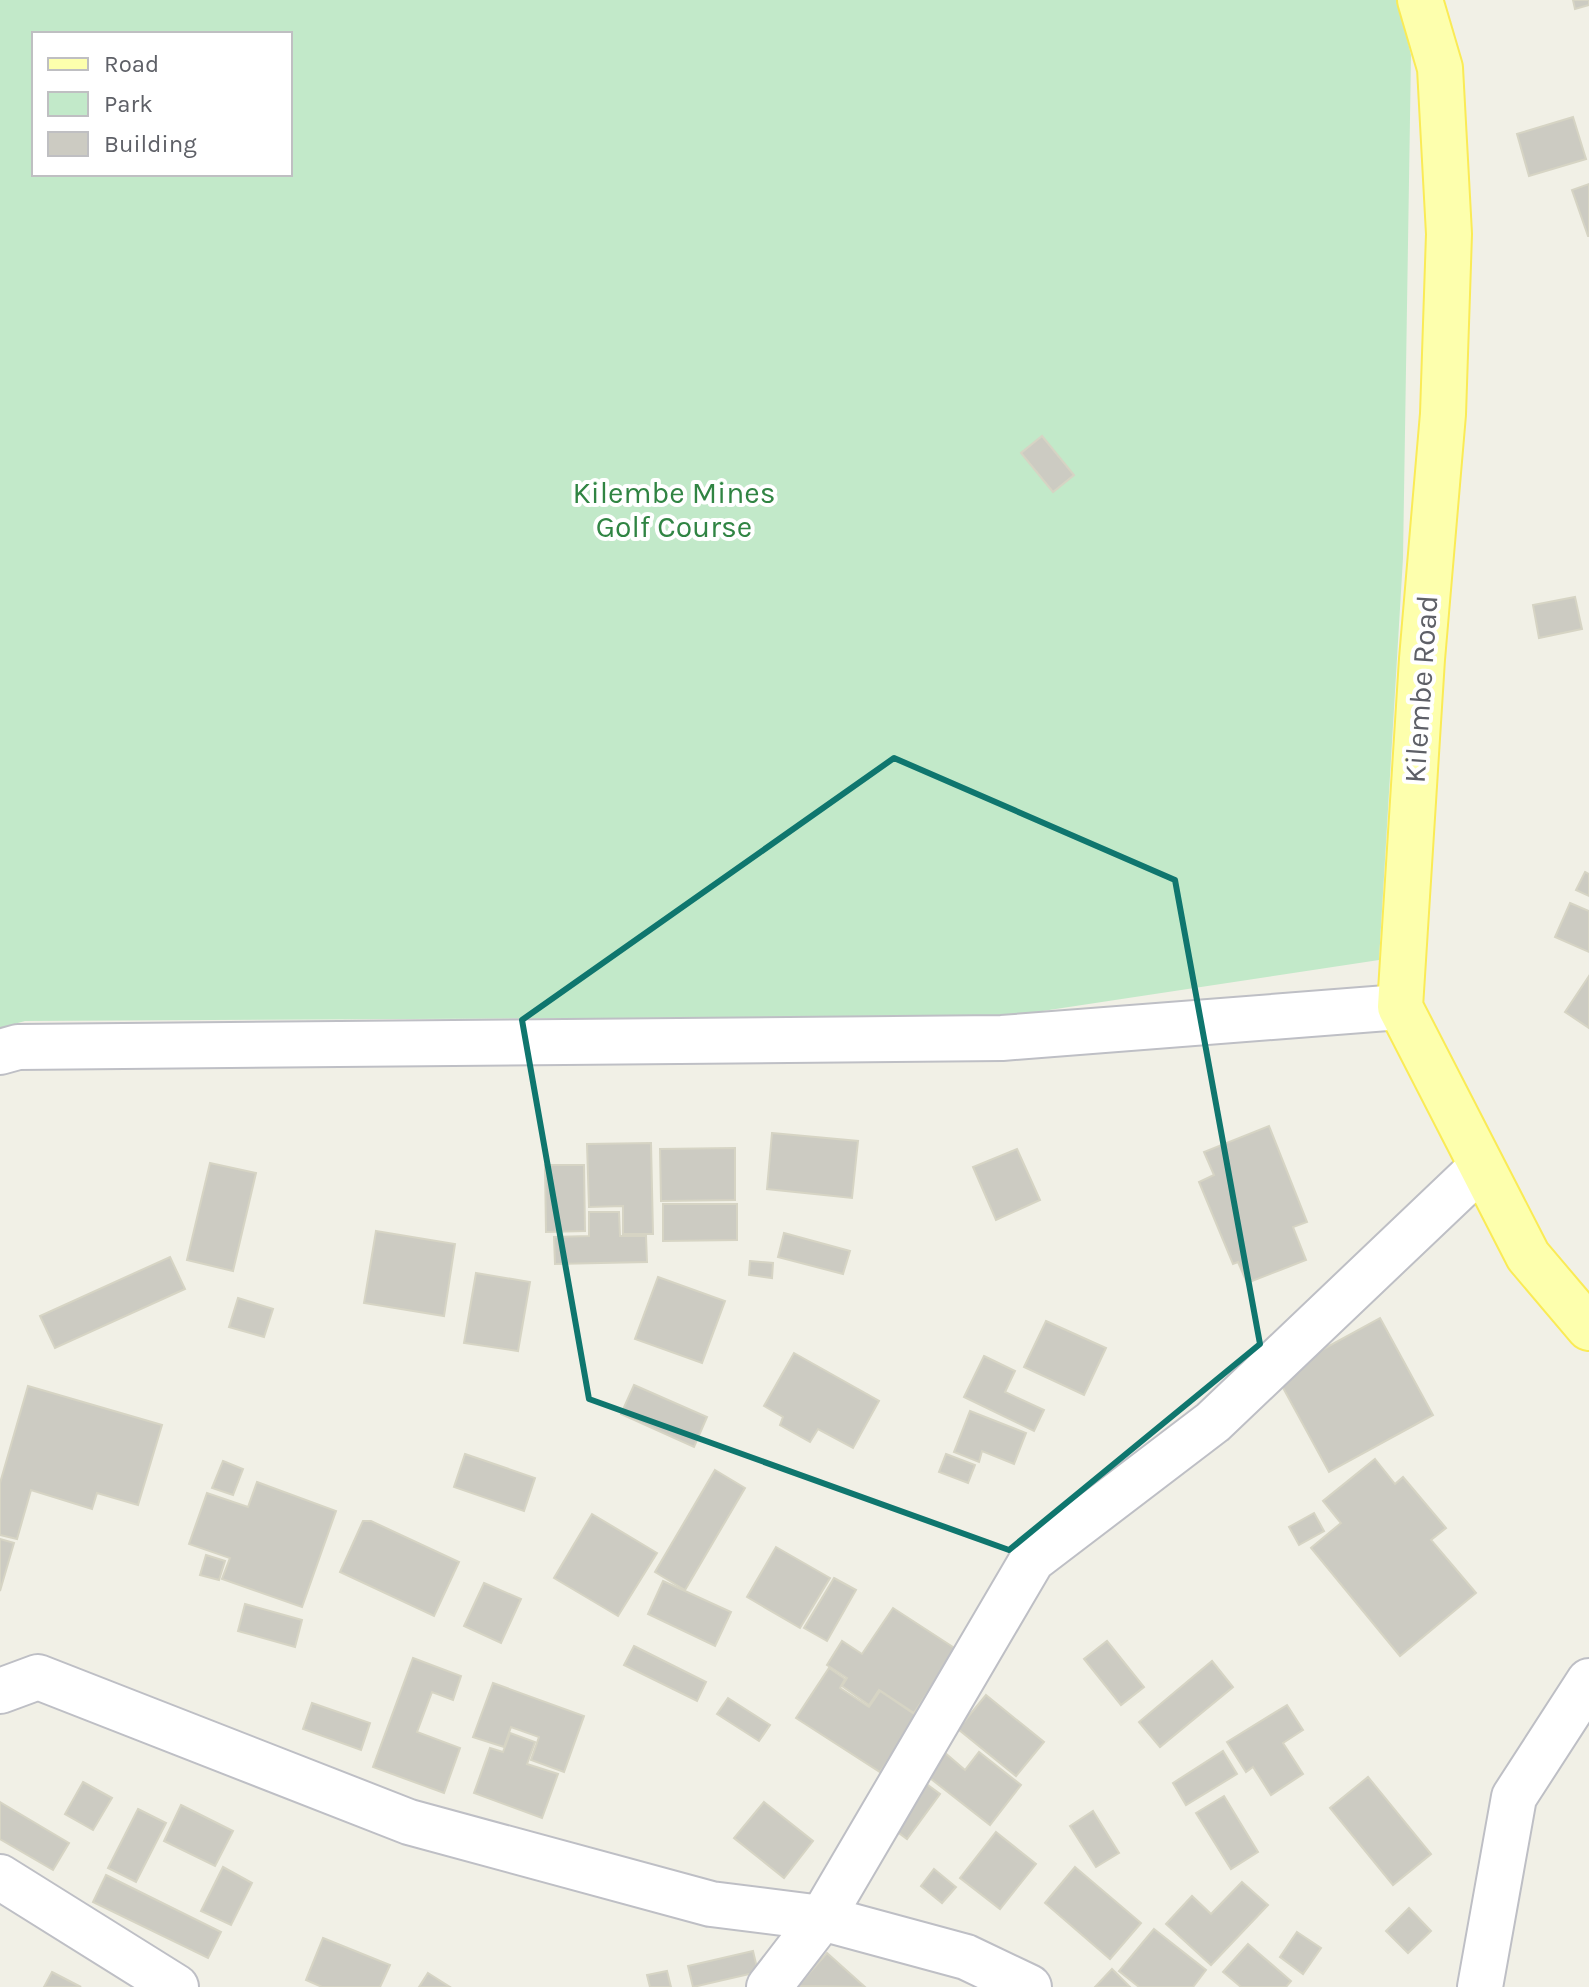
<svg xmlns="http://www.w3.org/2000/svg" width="1589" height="1987" font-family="Karla,sans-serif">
<rect width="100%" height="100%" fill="#f1f0e6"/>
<path fill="#c2e9c9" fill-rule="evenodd" d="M 0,0 L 1398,0 L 1411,55 L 1403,558 L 1379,960 L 1010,1016 L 25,1021 L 0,1028 ZM 34,34 L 290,34 L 290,174 L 34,174 Z"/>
<g fill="#cccbc2" stroke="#d6d4c4" stroke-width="2">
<polygon points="1573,0 1589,0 1589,5 1575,9"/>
<polygon points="1573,117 1586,159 1529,176 1517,134"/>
<polygon points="1589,184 1589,236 1588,236 1572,190"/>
<polygon points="1042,436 1074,475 1053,492 1021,453"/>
<polygon points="1575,597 1582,629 1539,638 1533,605"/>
<polygon points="1585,872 1589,874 1589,896 1576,890"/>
<polygon points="1570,903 1589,911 1589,952 1555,937"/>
<polygon points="1589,976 1589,1028 1565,1012"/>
<polygon points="1269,1126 1307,1222 1293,1227 1306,1260 1247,1283 1238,1262 1233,1264 1199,1182 1214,1175 1204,1152"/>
<polygon points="772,1133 858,1141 852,1198 767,1189"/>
<polygon points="651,1143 653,1234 623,1234 623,1206 589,1207 587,1144"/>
<polygon points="735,1148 735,1200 661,1201 660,1149"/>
<polygon points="1017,1149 1040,1200 996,1220 973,1167"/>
<polygon points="210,1163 256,1173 233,1271 187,1260"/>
<polygon points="545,1165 584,1165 585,1231 546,1232"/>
<polygon points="663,1204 737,1204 737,1240 663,1241"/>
<polygon points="589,1212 619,1212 620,1236 646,1236 647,1262 555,1264 554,1237 589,1236"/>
<polygon points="376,1231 455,1244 444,1316 364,1303"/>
<polygon points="784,1233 850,1251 843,1274 778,1257"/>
<polygon points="170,1257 185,1289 55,1348 40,1316"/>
<polygon points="750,1261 773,1263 772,1278 749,1275"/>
<polygon points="476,1273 530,1282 518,1351 464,1343"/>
<polygon points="658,1277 725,1301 702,1363 635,1339"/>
<polygon points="238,1298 273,1309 264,1337 229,1327"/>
<polygon points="1380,1318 1433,1415 1329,1472 1276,1375"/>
<polygon points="1046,1321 1106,1348 1084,1395 1024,1367"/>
<polygon points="794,1353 879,1401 853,1448 818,1429 810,1442 780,1425 783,1417 764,1406"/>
<polygon points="984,1356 1015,1371 1005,1392 1044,1410 1034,1431 964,1397"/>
<polygon points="634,1385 707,1417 694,1447 621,1414"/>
<polygon points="28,1386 162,1425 138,1505 97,1493 92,1509 31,1490 17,1539 0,1535 0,1483"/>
<polygon points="970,1411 1026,1433 1014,1464 982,1451 979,1462 954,1452"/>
<polygon points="465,1454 535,1478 524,1511 454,1487"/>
<polygon points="946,1454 975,1465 968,1483 939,1472"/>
<polygon points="1375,1459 1395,1484 1403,1477 1446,1528 1431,1540 1476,1593 1400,1656 1311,1548 1341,1523 1323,1501"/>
<polygon points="223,1461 243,1469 233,1495 212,1488"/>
<polygon points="715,1470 745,1488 685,1590 655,1572"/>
<polygon points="257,1482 336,1511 302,1607 222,1579 230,1558 189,1544 207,1493 248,1507"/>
<polygon points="1314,1513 1324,1531 1299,1545 1289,1527"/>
<polygon points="592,1514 657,1553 618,1616 554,1578"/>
<polygon points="363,1521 371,1521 459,1562 434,1616 340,1572"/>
<polygon points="0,1539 14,1543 0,1591"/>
<polygon points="776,1547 830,1578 800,1628 747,1597"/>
<polygon points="206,1555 225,1561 219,1580 200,1575"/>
<polygon points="834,1578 856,1590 827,1641 804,1628"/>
<polygon points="663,1581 731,1612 715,1646 648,1614"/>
<polygon points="484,1583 521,1599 501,1643 464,1626"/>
<polygon points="245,1604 302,1620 295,1647 238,1631"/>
<polygon points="893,1608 956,1649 914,1713 879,1690 869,1705 842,1686 847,1678 827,1665 842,1641 862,1654"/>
<polygon points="1107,1641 1144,1687 1121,1705 1084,1659"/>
<polygon points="634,1646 706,1682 697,1701 624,1665"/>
<polygon points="413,1658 461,1676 453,1700 432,1692 417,1732 460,1748 444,1793 373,1767"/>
<polygon points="1212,1661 1233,1687 1160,1747 1139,1722"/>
<polygon points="829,1668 845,1679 840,1688 869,1707 880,1691 917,1716 880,1772 796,1718"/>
<polygon points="493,1683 584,1716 564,1772 531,1760 539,1737 511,1727 504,1747 473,1737"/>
<polygon points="986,1695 1044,1742 1016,1776 958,1729"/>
<polygon points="728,1698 770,1725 759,1741 717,1714"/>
<polygon points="312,1703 370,1723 361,1750 303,1729"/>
<polygon points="1287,1705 1303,1730 1283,1743 1303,1774 1271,1795 1253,1767 1246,1772 1227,1742"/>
<polygon points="510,1733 535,1742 527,1764 558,1774 542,1818 474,1793 490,1748 503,1752"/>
<polygon points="1223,1751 1237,1774 1186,1805 1173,1783"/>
<polygon points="944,1752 965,1770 979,1752 1021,1785 990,1825 926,1775"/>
<polygon points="917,1777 940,1794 907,1839 884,1822"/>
<polygon points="1368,1777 1431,1854 1393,1885 1330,1808"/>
<polygon points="83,1782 112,1798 93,1830 65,1814"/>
<polygon points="1224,1796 1258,1852 1231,1869 1196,1813"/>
<polygon points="0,1802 69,1843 53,1870 0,1839"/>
<polygon points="764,1802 813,1841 784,1878 734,1838"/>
<polygon points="181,1805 233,1831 215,1866 164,1841"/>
<polygon points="138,1809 166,1823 136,1882 108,1868"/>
<polygon points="1093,1811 1119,1853 1096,1867 1070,1826"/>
<polygon points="996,1832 1036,1864 1000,1909 960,1878"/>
<polygon points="223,1867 252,1883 231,1925 201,1911"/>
<polygon points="1075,1867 1141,1923 1110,1959 1045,1903"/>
<polygon points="934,1869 956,1887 942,1903 921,1886"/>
<polygon points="106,1875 221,1932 208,1958 93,1902"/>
<polygon points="1242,1882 1268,1905 1211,1965 1166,1924 1192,1896 1211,1914"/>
<polygon points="1409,1908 1431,1931 1408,1953 1386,1931"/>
<polygon points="1154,1929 1206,1970 1193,1987 1139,1987 1119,1971"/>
<polygon points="1297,1932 1321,1948 1303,1974 1280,1957"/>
<polygon points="323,1938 390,1965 380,1987 322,1987 306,1980"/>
<polygon points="1248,1944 1291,1981 1286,1987 1241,1987 1223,1972"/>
<polygon points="753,1951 758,1972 693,1987 688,1966"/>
<polygon points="827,1953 865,1987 798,1986"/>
<polygon points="1112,1969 1130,1987 1095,1987"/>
<polygon points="667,1971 671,1987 650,1987 647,1975"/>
<polygon points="52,1972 81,1987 44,1987"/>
<polygon points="428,1973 450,1987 419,1987"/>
</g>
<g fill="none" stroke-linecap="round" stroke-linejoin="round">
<g stroke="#bebfc5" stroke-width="48">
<g id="street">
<polyline points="0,1052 18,1047 1002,1038 1400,1007"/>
<polyline points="0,1691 38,1677 409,1822 711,1904 822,1918 966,1957 1029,1987"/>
<polyline points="0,1877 176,1987"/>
<polyline points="769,1987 822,1918 1032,1560 1213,1422 1481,1167"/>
<polyline points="1480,1987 1514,1797 1589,1681"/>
</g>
</g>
<g stroke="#faeb56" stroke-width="48">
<polyline id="primary" points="1420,0 1440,68 1449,234 1443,414 1422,659 1400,1007 1528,1256 1589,1328"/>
</g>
<use href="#street" stroke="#fff" stroke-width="44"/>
<use href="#primary" stroke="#fdffad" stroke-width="44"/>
</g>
<path fill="none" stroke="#0f766e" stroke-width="6" stroke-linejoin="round" d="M 894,758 L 1175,880 L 1260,1344 L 1009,1550 L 589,1399 L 522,1020 Z"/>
<g text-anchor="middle" stroke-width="8" stroke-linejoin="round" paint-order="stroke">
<g font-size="30" fill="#308443" stroke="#fff">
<text x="674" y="503">Kilembe Mines<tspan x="674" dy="34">Golf Course</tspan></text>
</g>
<g font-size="30" fill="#5e6067" stroke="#fff">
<text transform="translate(1421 689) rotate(-86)" y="10">Kilembe Road</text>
</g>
</g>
<rect x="32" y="32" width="260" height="144" fill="#ffffff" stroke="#bfbfc2" stroke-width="2"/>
<rect x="48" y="58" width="40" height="12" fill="#fdffad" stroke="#bfbfc2" stroke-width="2"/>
<text x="104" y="72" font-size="24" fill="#5e6067">Road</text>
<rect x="48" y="92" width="40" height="24" fill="#c2e9c9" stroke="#bfbfc2" stroke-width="2"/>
<text x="104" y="112" font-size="24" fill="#5e6067">Park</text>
<rect x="48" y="132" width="40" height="24" fill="#cccbc2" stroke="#bfbfc2" stroke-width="2"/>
<text x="104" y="152" font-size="24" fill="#5e6067">Building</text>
</svg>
